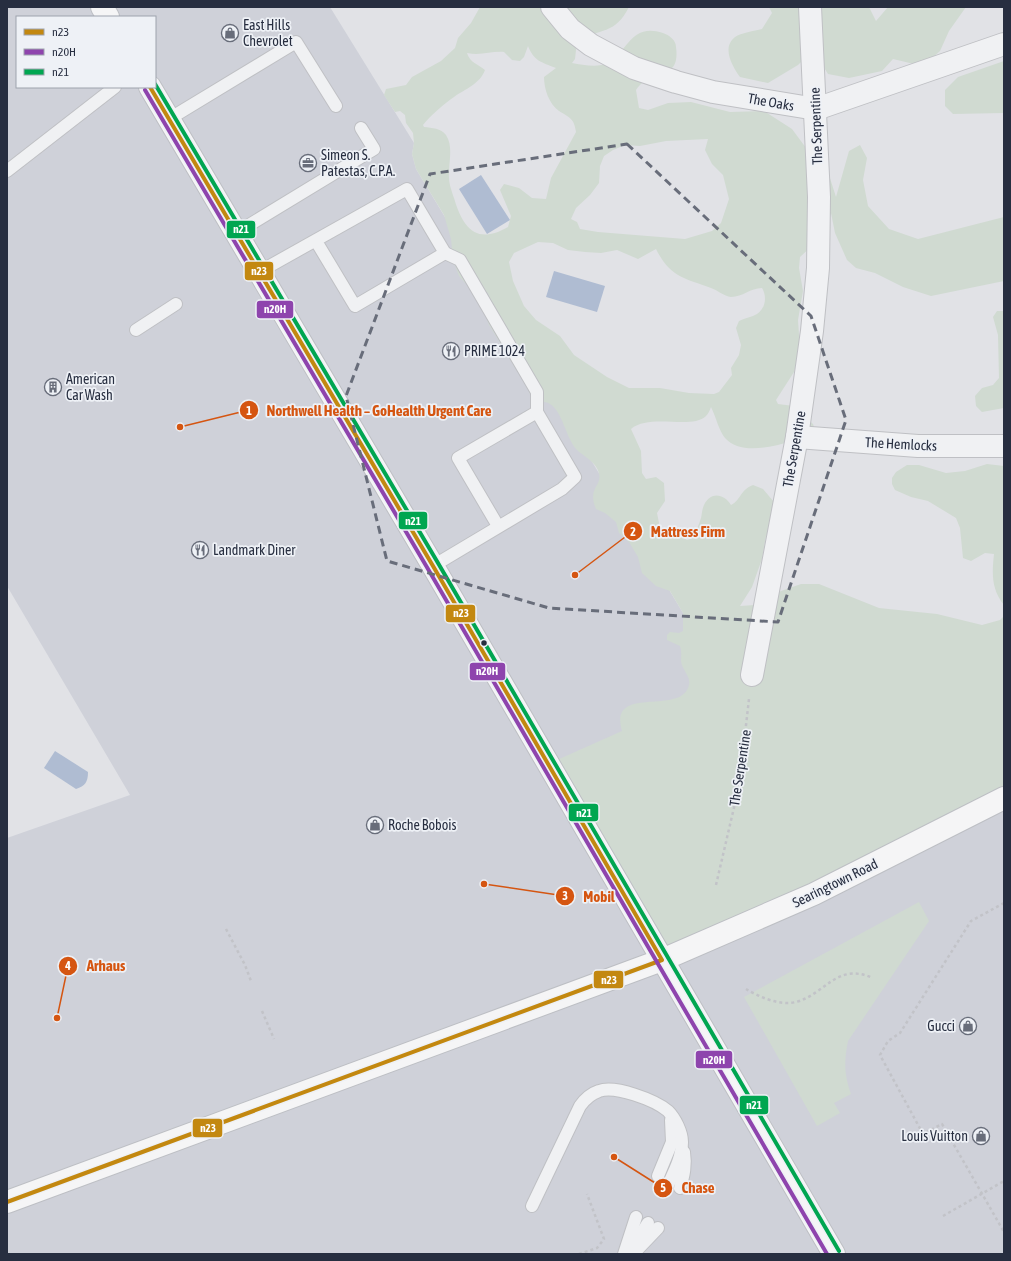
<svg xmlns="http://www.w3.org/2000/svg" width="1011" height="1261" font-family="'Asap Condensed',sans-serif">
<rect width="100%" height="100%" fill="#e1e2e6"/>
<path fill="#cfd1d9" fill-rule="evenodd" d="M 7,7 L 330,7 L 414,143 L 412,154 L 416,169 L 683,613 L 1004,799 L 1004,1254 L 7,1254 L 7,838 L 130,795 L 7,586 ZM 17,17 L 155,17 L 155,87 L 17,87 Z"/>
<g fill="#d0dad1" fill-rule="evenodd">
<path d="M 480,7 L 629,7 C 615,35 600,28 577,41 L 575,59 L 572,63 C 583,65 598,68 608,63 C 629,50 631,23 663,33 C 669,35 676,40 676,47 C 677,54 677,63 672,68 C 665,75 653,76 645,81 C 641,83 638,87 636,90 L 639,108 L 648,110 L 668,103 L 691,102 L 730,112 L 764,111 L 792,129 L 812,156 L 828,172 L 836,197 L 849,151 L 860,145 L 867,158 L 863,180 L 868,206 L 889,229 L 918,239 L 1004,217 L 1004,281 L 931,296 L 903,287 L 875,273 L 856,268 L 847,260 L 835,233 L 831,213 L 826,233 L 800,257 L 799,268 L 803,291 L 798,320 L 800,349 L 794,372 L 776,400 L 778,404 L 794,406 L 813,424 L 816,433 C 793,441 744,460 725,438 C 719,431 716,417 711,407 C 710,410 708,414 706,416 C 692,430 650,413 631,429 L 641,451 L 642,473 L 646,479 L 656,477 L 664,483 L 665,501 L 657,513 L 659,523 L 657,528 L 663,531 L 674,531 L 687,540 L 692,538 C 696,531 699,525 701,518 C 702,514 702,509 704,505 C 711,491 724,494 731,505 C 741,500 740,490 753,485 L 763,489 L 774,502 L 775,517 L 766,536 L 762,559 L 752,587 L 740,606 L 755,605 L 781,591 L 801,584 L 819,584 L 879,608 L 937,614 L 982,625 L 1000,620 L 1004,616 L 1004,799 L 662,960 L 548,764 L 622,731 C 608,683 682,717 689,685 C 691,676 682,670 681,661 C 681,656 682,652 680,646 L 667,640 L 667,635 L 670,632 L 679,633 L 683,631 L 683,613 L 670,591 L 656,586 L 642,573 L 638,557 L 629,542 L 619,533 L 616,522 L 605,513 L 596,509 C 587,488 602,486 599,474 C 597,462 584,457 576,449 C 566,437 562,411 550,404 C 544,400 538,403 532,401 L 524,375 L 515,368 L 507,354 L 489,325 L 483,308 L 490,301 L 488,293 L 465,283 L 459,276 L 453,260 L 451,239 L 444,215 L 416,169 L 412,154 L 414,143 L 413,133 L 406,123 L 405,115 L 400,111 L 395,112 L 384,95 L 386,89 L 406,85 L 412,77 L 441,61 L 455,48 L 458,38 L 471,23 ZM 528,46 C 534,61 541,62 556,68 L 544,77 C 544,89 549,104 559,111 C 570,118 574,118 576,132 L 551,178 L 546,199 L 532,198 L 519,188 L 504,184 L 500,190 L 511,216 L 508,227 C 477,245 463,229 454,198 C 452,192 449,184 449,178 C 448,164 454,147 446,135 C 441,128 432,128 424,127 L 423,125 C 430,116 444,104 454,97 C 465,89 480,84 485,70 C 478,64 470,63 467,53 C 481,56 491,51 504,52 L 512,60 L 520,61 L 524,57 ZM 708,139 L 705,150 L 712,164 L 723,175 L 729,199 L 721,223 L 712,231 L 685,239 L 598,232 L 580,229 L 577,222 L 571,219 L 576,208 L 590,195 L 599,183 L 600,166 L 604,156 L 613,150 L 625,145 L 640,146 L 666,141 ZM 538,242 L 553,243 L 568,250 L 585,252 L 601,253 L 617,250 L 638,259 L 656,249 C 670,277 684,278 711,288 C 717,290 724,296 731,297 C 743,297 750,288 762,288 C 767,296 766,308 757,314 C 752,317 745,318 739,321 L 736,328 L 741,345 L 739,355 L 731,368 L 732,375 L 719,392 L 714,394 L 689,393 L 660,388 L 629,388 L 607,377 L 574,355 L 560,336 L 536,320 L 524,306 L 513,281 L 509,262 L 514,253 Z"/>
<path d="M 769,7 L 869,7 L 876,21 L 888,7 L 966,7 L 949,31 L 940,51 L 931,59 L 914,64 L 893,59 L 882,71 L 849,78 L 828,74 L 813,50 L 798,65 L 768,83 L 740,77 C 733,67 721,48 735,37 C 741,33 754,31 762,29 L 772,13 Z"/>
<polygon points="1004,61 1004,113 953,114 945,106 945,90 958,77"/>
<polygon points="997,311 1004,311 1004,408 982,412 976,406 975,396 982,388 993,385 999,378 998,335 993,317"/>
<path d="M 987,464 L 1004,466 L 1004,605 C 991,589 992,573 994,554 L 985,553 L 971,561 L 963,558 L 960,528 L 956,518 L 928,501 L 911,497 L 895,490 L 892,484 L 892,478 L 896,472 L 907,465 L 919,465 L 946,473 L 965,471 Z"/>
<path d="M 919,902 L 929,921 L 848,1041 C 844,1061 844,1075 851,1094 L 834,1103 L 840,1113 L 817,1126 L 744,997 Z"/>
</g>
<g fill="#afbcd2">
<polygon points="481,175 510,220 487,234 459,189"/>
<polygon points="554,271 605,286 597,312 546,297"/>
<path d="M 55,751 L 88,772 C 88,782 85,786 76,789 L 44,768 Z"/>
</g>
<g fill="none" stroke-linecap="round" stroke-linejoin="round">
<g stroke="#bfc0c4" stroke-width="14">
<g id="lane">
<polyline points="169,119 296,42 336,106"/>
<polyline points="7,171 115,87"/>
<polyline points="236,233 374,149 361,128"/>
<polyline points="259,272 407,189 445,253 355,306 316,241"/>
<polyline points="136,330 176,304"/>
<polyline points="498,526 458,458 537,412"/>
<polyline points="433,566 562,489 575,477 537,412 537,392 460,260 445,253"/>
<polyline points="658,1176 672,1142 671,1120"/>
<path d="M 680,1188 C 684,1175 686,1165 684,1152"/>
<path d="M 532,1206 L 580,1106 C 585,1099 590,1094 599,1091 C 615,1085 655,1100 668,1111 C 675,1118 682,1132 682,1142 C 682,1156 675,1170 669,1183"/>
<polyline points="630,1251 648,1223"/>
<polyline points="635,1252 658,1228"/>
<polyline points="624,1254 636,1217"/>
</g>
</g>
<g stroke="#bfc0c4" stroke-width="24">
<g id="street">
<polyline points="552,7 570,29 591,45 634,68 676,82 713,92 816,109 1004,44"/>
<polyline points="797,437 918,446 1004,446"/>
<polyline points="752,675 797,437 812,331 818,268 819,197 810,7"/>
</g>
</g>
<g stroke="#bdbfc4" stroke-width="24">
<g id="primary">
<polyline points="102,7 108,17"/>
<polyline points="150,87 433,566 834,1254"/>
<polyline points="7,1202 662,960 814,894 1004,798"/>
</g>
</g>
<g stroke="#c2c3c8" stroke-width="2.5" stroke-dasharray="3 3" stroke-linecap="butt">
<polyline points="716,885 739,786 749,699"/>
<polyline points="1004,903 971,921 900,1033 888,1041 880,1055 923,1134 942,1124 1004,1232"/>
<polyline points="226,929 245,965 251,981"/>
<path d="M 746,989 C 759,997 780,1006 796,1002 C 826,994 836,962 873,978"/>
<polyline points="262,1011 274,1039"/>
<polyline points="943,1216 1004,1181"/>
<polyline points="579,1254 597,1248 604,1239 587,1194"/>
</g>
<use href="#lane" stroke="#f0f1f3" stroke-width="12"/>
<use href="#street" stroke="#f0f1f3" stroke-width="22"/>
<use href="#primary" stroke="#f5f5f6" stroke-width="22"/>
<g stroke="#eef1f6" stroke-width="7">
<polyline id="bus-1" points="7,1202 662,960 433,566 150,87"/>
</g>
<g stroke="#eef1f6" stroke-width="7">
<polyline id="bus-2" points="145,90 428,569 827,1254"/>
</g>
<g stroke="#eef1f6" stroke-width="7">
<polyline id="bus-3" points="155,84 438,563 839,1251"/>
</g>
<use href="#bus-1" stroke="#c38810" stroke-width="4"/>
<use href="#bus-2" stroke="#8e44ad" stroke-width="4"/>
<use href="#bus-3" stroke="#00a651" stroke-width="4"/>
</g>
<path fill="none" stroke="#686d7a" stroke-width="3" stroke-dasharray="8 5" stroke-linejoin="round" d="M 627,144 L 811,316 L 846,420 L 778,622 L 549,608 L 387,561 L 346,396 L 430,174 Z"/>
<defs>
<g id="shop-ring" transform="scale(0.9)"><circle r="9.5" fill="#eef1f6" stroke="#686d7a" stroke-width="1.5"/><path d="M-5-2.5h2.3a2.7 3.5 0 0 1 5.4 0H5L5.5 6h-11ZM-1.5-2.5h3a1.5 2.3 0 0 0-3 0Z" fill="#686d7a"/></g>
<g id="office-ring" transform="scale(0.9)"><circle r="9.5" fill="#eef1f6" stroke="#686d7a" stroke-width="1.5"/><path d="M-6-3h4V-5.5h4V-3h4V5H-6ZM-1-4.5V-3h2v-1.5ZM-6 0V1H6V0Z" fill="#686d7a"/></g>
<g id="restaurant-ring" transform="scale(0.9)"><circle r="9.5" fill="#eef1f6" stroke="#686d7a" stroke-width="1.5"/><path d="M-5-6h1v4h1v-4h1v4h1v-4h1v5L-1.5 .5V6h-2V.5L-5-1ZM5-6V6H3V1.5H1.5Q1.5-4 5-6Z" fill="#686d7a"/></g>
<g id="building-ring" transform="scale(0.9)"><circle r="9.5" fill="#eef1f6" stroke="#686d7a" stroke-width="1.5"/><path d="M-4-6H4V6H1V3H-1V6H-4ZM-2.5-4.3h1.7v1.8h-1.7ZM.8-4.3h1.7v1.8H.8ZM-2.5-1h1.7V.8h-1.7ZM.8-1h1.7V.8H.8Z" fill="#686d7a"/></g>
</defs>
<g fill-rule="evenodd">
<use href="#shop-ring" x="230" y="33"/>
<use href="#office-ring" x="308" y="163"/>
<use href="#restaurant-ring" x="451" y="351"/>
<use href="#building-ring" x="53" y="387"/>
<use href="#restaurant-ring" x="200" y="550"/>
<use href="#shop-ring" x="375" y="825"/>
<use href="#shop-ring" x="968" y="1026"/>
<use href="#shop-ring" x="981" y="1136"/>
</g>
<circle fill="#272e40" stroke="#eef1f6" stroke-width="1.5" cx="484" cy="643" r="3.5"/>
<g text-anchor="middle" stroke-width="3.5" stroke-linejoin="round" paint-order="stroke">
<g font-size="14" fill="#272e40" stroke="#eef1f6" text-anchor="start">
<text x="243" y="30">East Hills<tspan x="243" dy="16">Chevrolet</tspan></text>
<text x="321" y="160">Simeon S.<tspan x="321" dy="16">Patestas, C.P.A.</tspan></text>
<text x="464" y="356">PRIME 1024</text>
<text x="66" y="384">American<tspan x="66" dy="16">Car Wash</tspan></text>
<text x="213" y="555">Landmark Diner</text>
<text x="388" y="830">Roche Bobois</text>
<text x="955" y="1031" text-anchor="end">Gucci</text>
<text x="968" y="1141" text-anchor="end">Louis Vuitton</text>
</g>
<g font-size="14" fill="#272e40" stroke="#eef1f6">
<text transform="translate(771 102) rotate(10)" y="5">The Oaks</text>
<text transform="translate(816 126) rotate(-92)" y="5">The Serpentine</text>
<text transform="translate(901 444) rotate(3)" y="5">The Hemlocks</text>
<text transform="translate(794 449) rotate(-80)" y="5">The Serpentine</text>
<text transform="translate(740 768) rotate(-81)" y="5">The Serpentine</text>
<text transform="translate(835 883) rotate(-26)" y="5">Searingtown Road</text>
</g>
</g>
<path fill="none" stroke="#d55511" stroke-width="1.5" d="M180 427L249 410M575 575L633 531M484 884L565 896M57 1018L68 966M614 1157L663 1188"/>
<g fill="#d55511" stroke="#eef1f6" stroke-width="1.5">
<circle cx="180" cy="427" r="4"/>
<circle cx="575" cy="575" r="4"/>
<circle cx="484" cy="884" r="4"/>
<circle cx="57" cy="1018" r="4"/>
<circle cx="614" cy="1157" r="4"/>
<circle cx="249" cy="410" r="10"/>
<circle cx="633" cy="531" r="10"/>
<circle cx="565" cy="896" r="10"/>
<circle cx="68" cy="966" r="10"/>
<circle cx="663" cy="1188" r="10"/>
</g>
<g font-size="12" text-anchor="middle" font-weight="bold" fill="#fff">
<text x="249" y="415">1</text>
<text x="633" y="536">2</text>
<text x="565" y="900">3</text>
<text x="68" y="970">4</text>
<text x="663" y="1192">5</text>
</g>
<g font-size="15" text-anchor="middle" font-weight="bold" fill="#d55511" stroke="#eef1f6" stroke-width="3.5" stroke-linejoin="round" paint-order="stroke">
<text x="379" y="416">Northwell Health – GoHealth Urgent Care</text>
<text x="688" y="537">Mattress Firm</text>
<text x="599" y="902">Mobil</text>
<text x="106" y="971">Arhaus</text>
<text x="698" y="1193">Chase</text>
</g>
<g stroke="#eef1f6" stroke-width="1.5">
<rect x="226" y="220" width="30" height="19" rx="4" fill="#00a651"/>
<rect x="244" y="261" width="30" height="20" rx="4" fill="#c38810"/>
<rect x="256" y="300" width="38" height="19" rx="4" fill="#8e44ad"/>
<rect x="398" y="511" width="30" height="19" rx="4" fill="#00a651"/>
<rect x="445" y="604" width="31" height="19" rx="4" fill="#c38810"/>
<rect x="469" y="662" width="37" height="19" rx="4" fill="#8e44ad"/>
<rect x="568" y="803" width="31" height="19" rx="4" fill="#00a651"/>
<rect x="593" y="970" width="31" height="19" rx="4" fill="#c38810"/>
<rect x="695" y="1050" width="38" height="19" rx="4" fill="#8e44ad"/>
<rect x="739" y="1095" width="30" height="20" rx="4" fill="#00a651"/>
<rect x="192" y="1118" width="31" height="20" rx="4" fill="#c38810"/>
</g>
<g font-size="11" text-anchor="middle" font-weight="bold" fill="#fff">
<text x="241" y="233">n21</text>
<text x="259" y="275">n23</text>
<text x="275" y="313">n20H</text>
<text x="413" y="525">n21</text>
<text x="461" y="617">n23</text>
<text x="487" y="675">n20H</text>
<text x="584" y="817">n21</text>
<text x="609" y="984">n23</text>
<text x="714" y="1064">n20H</text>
<text x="754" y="1109">n21</text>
<text x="208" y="1132">n23</text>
</g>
<rect width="1011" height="1261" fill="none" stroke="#272e40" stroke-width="16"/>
<rect x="16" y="16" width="140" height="72" fill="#eef1f6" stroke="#9ea3ad"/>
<rect x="24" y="29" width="20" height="6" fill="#c38810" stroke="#9ea3ad"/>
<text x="52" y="36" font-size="12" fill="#272e40">n23</text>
<rect x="24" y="49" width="20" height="6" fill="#8e44ad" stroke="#9ea3ad"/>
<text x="52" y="56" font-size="12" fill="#272e40">n20H</text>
<rect x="24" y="69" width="20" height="6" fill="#00a651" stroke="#9ea3ad"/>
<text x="52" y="76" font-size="12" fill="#272e40">n21</text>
</svg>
